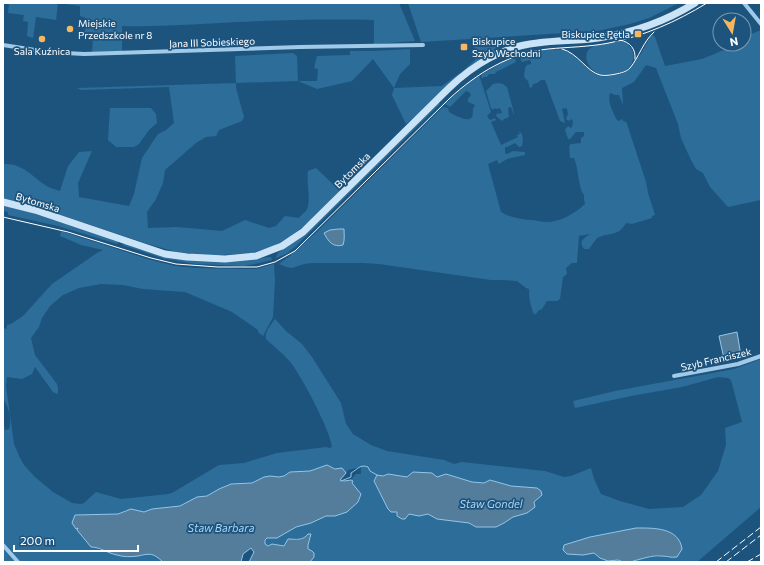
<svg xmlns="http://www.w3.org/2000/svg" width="764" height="565" font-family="Commissioner,sans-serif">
<rect width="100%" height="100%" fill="#1d547e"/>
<g fill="#2d6d9a" fill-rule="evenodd">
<path d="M 9,3 L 399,3 L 415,41 L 374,44 L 374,20 C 328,19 282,20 236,22 C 198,24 160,27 122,26 L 122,51 L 92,52 L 93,38 L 84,38 L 86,18 L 80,16 L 80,6 L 58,3 L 56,20 L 36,17 L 33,38 L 27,36 L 28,22 L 23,21 L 24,15 L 8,13 Z"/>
<polygon points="408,3 679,3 649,18 630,24 597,31 421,42"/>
<path d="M 761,30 L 761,200 L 728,207 L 710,187 L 703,173 L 696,169 L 690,158 L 681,138 L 678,124 L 656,68 L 646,65 L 634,82 L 622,88 L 623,105 L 619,95 L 615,95 L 610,93 C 607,102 613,112 617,120 L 619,121 L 622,119 L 624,122 L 626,121 L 646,182 L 648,193 L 655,215 L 652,216 L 652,218 L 632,224 L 626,223 C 618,237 610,232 597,238 L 589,249 L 584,249 C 578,240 584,239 590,234 L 579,236 L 577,263 L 572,263 L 566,268 L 567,274 L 563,277 L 560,299 L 557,301 L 547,301 L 542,309 L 539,310 L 536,314 L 534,314 C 530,305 529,298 529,289 L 526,288 L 517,281 L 504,280 L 491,280 L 379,264 L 363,263 L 313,263 L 304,264 L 292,268 L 286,267 L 279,264 C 304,246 325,224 347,202 C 379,170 411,139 443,107 L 448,108 L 449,112 C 454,115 467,122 471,118 C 473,117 473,112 473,109 L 475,105 L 468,102 L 468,99 L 471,95 L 469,92 L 466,91 L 450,107 L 445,104 L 466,85 L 479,75 L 491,112 L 487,116 L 490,120 L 495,118 L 496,120 L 491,122 L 501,145 L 518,137 L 517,135 L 520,134 L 519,131 C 524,135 523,140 522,146 L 519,147 L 515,143 L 507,147 L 505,147 L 505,153 L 507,154 L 513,151 L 525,152 L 525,155 L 507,159 L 499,164 L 497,160 L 488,164 L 501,212 C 511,218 520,219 531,220 C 536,220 541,222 546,222 C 561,222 574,214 585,204 C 584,201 584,197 584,195 C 583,193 581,191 581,189 C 578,179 578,168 574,158 L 570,158 L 569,146 L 571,144 L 581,143 L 581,138 L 584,136 L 584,132 L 576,132 L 570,139 L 568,139 L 565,130 L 567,127 L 569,126 L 570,128 L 572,127 L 573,121 L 571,119 L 569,121 L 566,119 L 568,114 L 567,109 L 566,108 L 562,109 L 565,123 L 560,121 L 545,80 L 541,80 L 537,83 L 533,84 L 532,87 L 530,88 L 528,81 L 524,77 L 525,68 L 527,65 L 531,64 L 531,62 L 530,60 L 522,62 L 519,56 C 532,53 548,47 562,50 C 578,54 586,72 600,76 C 605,77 610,76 615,75 C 628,74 632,67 638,56 L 639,57 L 652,34 L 655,37 L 665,66 L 702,59 L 736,45 L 736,44 L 744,44 L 744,37 Z"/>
<path d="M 622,41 C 635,46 638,61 626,70 C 622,73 616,73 611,74 C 607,74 603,75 599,74 C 589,70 580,54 592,47 C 595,45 617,41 622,41 Z"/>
<path d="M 494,46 L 499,47 L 499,50 L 406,124 L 392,95 L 394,88 L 373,59 L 352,81 L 317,89 L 298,81 L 236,83 L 236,88 L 244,117 L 242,121 L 219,130 L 216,136 L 206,137 L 196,143 L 165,170 L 163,183 L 156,199 L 147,212 L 148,228 L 177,227 L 222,231 L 245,220 L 269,228 L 276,226 L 285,216 L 299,218 C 301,215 304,213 306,211 C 312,203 306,182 308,171 L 316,168 L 340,191 L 316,216 L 290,237 L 273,246 L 252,253 L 208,256 L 176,252 L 145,243 L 28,204 L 3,200 L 3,164 C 22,163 31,175 45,185 C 49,188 55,189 60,191 L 68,166 L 79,152 L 92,151 L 78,183 L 79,197 L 129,206 L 134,194 L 142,158 L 158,134 L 166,130 L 174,123 L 169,87 L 81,90 L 77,88 L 236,83 L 235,56 L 293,53 L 297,56 L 298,81 L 317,81 L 318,69 L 314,68 L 317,56 L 350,55 L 350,51 L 374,51 L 410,49 L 410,64 L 400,74 L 394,88 L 442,86 L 464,70 L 475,60 L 474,47 L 494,47 Z"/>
<polygon points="515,58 516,62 496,72 495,74 489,74 487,77 484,77 482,79 481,75 503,62"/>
<polygon points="498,83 503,84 507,87 514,113 514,115 511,107 508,108 509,117 504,119 502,121 496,116 498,112 498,114 502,113 500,108 497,109 495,108 493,110 491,108 486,91 493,84"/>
<polygon points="437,102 440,104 296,246 286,254 276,258 276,257 278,253"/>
<polygon points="110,108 151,108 156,114 157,123 149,130 139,144 134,147 116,147 108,140"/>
<polygon points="3,205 29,211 119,241 117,244 58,226 8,215 8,212 3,211"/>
<path d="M 61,231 L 151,260 L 175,266 L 195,268 L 243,269 L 256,269 L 274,264 L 275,280 L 273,317 L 263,336 L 258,332 L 258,330 L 232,312 L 185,292 L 143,289 L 123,285 L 101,284 L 79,288 L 63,295 L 50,306 L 42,318 L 39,327 L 31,338 L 35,355 L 57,384 C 58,387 59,391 57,394 L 53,392 L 35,367 L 32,374 L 22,379 L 7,377 L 6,386 L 14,444 L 20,458 L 24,465 L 35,477 L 53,492 L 72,503 L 81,504 L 84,503 L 96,492 L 121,499 L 168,494 L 172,493 L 219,465 L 244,463 L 277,453 L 326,447 L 329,448 L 332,447 C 330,430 302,377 291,363 C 284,354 274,347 266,339 C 264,332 271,325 275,319 L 286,331 L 302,344 L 312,357 L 341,403 L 346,424 L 353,434 L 371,445 L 387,451 L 444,460 L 454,464 L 462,462 L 545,471 L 564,477 L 571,476 L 591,468 L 594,479 L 601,494 L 620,501 L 649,509 L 683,507 L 701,495 L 718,471 L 726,445 L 725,428 L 742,422 L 731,380 L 728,378 L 718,377 L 682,387 L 631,396 L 575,408 L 573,401 L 615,391 L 734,369 L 761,359 L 761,507 L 697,562 L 633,562 L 633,561 C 645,558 657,554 669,558 L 670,532 C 643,523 616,532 590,537 L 583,555 L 594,553 C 607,564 611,556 623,562 L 310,562 L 310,551 L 307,547 L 311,536 L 308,534 C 303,541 299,537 292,539 C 289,540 286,545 284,546 L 272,544 L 267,546 L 265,544 L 265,540 L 267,538 L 277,538 L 296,527 L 311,523 L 326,516 L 332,516 L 355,487 L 351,480 L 356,474 L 361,474 L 361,467 L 348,470 L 346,474 L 346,473 L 327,465 L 310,471 L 290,472 L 284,476 L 279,477 L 270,476 L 264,477 L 252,483 L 231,484 L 219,489 L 207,496 L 197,497 L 180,506 L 152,509 L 144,512 L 136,510 L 126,510 L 118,514 L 75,515 L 77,527 L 100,551 C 110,550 120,558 131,557 C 138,556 146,552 153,554 C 157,556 160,559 163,562 L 3,562 L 3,422 L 5,430 L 9,429 C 12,420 9,406 3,399 L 3,328 L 7,329 L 7,325 L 11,324 L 23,316 L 52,284 L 97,253 L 103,250 L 81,245 L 60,236 ZM 388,474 L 402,477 L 437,477 L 446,474 L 472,482 L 484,483 L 490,480 L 511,486 L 537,488 L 542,495 L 534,502 L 534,505 L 527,513 L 513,517 L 504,523 L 496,527 L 473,526 L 469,523 L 437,519 L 428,514 L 419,516 L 409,514 L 405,519 L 397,511 L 391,511 L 388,509 L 374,481 L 374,479 C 379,476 383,476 388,474 Z"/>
<polygon points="125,243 165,256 257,258 271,257 272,260 255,264 243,266 196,264 165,259 122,245"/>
</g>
<g fill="#547d9b" stroke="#93c7ea">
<path d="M 339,229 L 344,229 C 344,235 345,239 343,245 C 333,248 328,241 324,233 L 330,230 Z"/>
<polygon points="737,332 741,356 724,359 719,336"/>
<path d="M 327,465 L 335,469 L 342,468 L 346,473 L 340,480 L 344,481 L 351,480 L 353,481 L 352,483 L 361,494 L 358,502 L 347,512 L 335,516 L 326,516 L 311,523 L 296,527 L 277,538 L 267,538 L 265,540 L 265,544 L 268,546 L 272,544 L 284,546 L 288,539 C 296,539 303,541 308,534 L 311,534 L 308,545 L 308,549 L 312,551 L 314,553 L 314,557 L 310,562 L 249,562 L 254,552 L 251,548 L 243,554 L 241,562 L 163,562 C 153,553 151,553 138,556 C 132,557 123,557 117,555 C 107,553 100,547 91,547 L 77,530 L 78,528 L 76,529 L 72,523 L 75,515 L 118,514 L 131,509 L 144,512 L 152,509 L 180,506 L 197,497 L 207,496 L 219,489 L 231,484 L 252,483 L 264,477 L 270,476 L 279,477 L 284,476 L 290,472 L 310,471 Z"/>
<polygon points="413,472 432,473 437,477 446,474 472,482 484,483 490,480 511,486 537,488 541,491 542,495 534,502 535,507 527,513 513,517 504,523 496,527 476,527 469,523 437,519 428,514 419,516 409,514 405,519 402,519 397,516 397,512 391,512 388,509 374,481 377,475 383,476 388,474 407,477"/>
<path d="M 636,528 C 653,528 679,527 682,549 L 677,557 C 671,558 667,556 661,556 C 652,555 642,559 633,561 L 633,562 L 623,562 L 618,560 L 608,561 L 600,558 L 594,553 L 583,555 L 567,554 L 563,550 L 564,545 L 590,537 Z"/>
</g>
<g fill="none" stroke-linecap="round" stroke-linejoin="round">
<path stroke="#93c7ea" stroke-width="1" d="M 341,481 L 351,477 L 351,473 C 358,469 360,464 368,467 L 370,471 L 377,475"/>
<g stroke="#a0cae8" stroke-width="4">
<polyline points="744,3 761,24"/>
<polyline points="3,45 48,52 84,54 300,47 423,45"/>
<polyline points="674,376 738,364 761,356"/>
<polyline points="3,545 18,562"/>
</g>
<path stroke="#cbe3f6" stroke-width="7" d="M 3,202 L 35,210 L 165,254 L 187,257 L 225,259 L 256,256 L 282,246 L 303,232 L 449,88 C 473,65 504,46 537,43 C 558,40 578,41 598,38 C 632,33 666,21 695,3"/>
<g stroke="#fff" stroke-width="1">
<path d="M 620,40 C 630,42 636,49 635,59"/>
<path d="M 562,49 C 578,53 587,72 600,75 C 605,76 611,75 616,74 C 621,73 626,72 630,68 C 639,57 643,42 654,32"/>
<path d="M 3,217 L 68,232 L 151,258 L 176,264 L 218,267 L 257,267 L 275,262 L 295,251 L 449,99 C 477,73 510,53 548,49 C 568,47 589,47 609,43 C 644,36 676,22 707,3"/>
</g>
<g stroke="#fff" stroke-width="1" stroke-dasharray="7 3" stroke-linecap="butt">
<polyline points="716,562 761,527"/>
<polyline points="726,562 761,535"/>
<polyline points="747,562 761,554"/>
</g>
</g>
<g fill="#f8b65e" stroke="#1d547e" stroke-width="1.5">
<circle cx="70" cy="29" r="4"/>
<rect x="634" y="30" width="8" height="8" rx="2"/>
<circle cx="42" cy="39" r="4"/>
<rect x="460" y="43" width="8" height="8" rx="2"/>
</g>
<g text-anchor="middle" stroke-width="3.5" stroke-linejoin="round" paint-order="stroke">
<g font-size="10" fill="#fff" stroke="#1d547e" text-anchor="start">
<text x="78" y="27">Miejskie<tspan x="78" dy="12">Przedszkole nr 8</tspan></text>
<text x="630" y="38" text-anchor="end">Biskupice Pętla</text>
<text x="472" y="45">Biskupice<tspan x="472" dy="12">Szyb Wschodni</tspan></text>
<text x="42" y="55" text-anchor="middle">Sala Kuźnica</text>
</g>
<g font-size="10" fill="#fff" stroke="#1d547e">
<text transform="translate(212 42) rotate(-2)" y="4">Jana III Sobieskiego</text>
<text transform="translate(352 170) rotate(-45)" y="4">Bytomska</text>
<text transform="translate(38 202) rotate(17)" y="4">Bytomska</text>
<text transform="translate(716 359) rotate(-13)" y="4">Szyb Franciszek</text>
</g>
<g font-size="11" font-style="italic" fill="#abd4f0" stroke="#1d547e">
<text x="491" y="508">Staw Gondel</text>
<text x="221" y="532">Staw Barbara</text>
</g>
</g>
<rect width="764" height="565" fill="none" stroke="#ffffff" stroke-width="8"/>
<g transform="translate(732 32) rotate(169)"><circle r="19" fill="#1d547e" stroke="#7798b2"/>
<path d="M0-3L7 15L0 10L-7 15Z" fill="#f8b65e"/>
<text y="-6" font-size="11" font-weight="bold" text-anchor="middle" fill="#ffffff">N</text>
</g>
<path d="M14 545v6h124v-6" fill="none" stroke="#ffffff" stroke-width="2"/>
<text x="20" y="545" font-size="12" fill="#ffffff" stroke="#1d547e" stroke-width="3" paint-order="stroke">200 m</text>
</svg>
